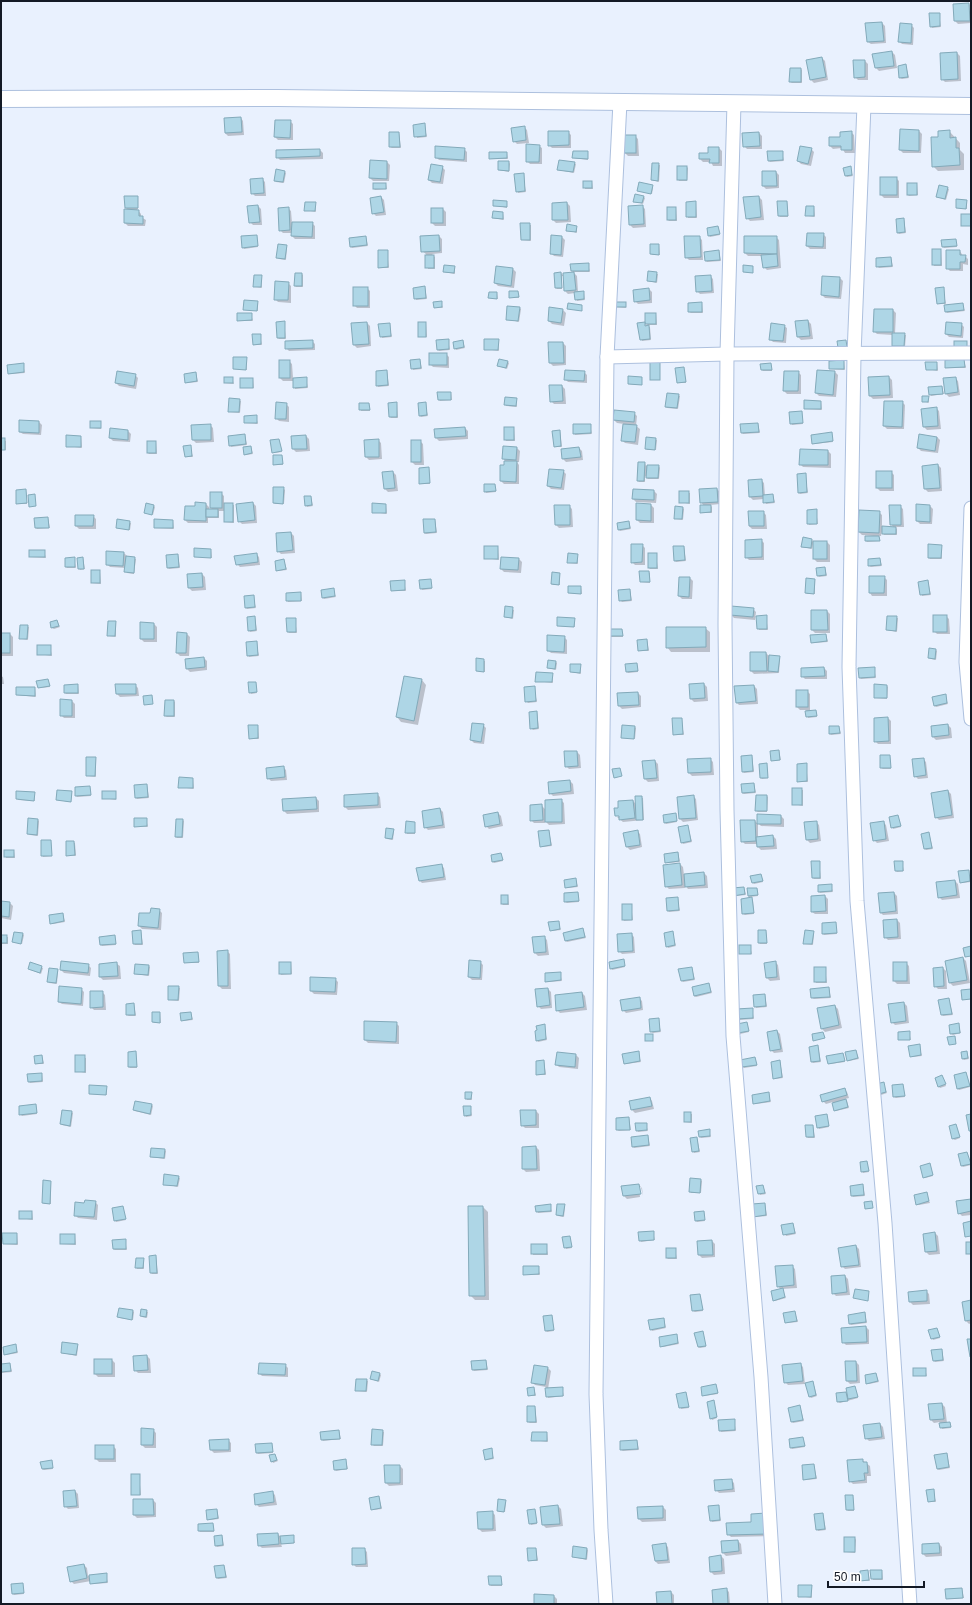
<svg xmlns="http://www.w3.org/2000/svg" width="972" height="1605" font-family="Arial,sans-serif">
<rect width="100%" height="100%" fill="#e9f1fe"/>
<g fill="#0003">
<polygon points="969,4 971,6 971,23 958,24 955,21"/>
<polygon points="939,14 941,27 932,28 931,26"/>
<polygon points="882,23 885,26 886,43 871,44 868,42"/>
<polygon points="911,25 914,28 913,45 902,44 899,41"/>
<polygon points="892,52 895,55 897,68 879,71 876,68 874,54"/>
<polygon points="957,53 960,56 961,81 945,82 942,79"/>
<polygon points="822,58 825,61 828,80 814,83 811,80"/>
<polygon points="865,61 868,64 868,80 858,80 855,77"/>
<polygon points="906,65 909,78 902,79 900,78"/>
<polygon points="801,69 802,70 802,83 792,83 790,82"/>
<polygon points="241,118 243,121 244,135 228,136 225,133"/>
<polygon points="290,121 293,124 293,140 278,140 275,137"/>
<polygon points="424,124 427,137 417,138 414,126"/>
<polygon points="524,127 527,130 529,143 517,144 514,141"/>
<polygon points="919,131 922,134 921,153 903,153 900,150"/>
<polygon points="568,132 571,135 571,148 552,148 549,145"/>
<polygon points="851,132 854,135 855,153 845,153 842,148 833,149 830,146"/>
<polygon points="950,132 960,143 960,150 964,154 964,170 938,171 933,166 939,137"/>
<polygon points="399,133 401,148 392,148 390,147"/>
<polygon points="759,133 762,136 762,149 747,149 744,146"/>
<polygon points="635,136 638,139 639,156 628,156 625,153"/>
<polygon points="539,146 542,148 542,164 530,164 527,161"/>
<polygon points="709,148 719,148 722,151 722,166 713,166 711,162 703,162 700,159 709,154"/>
<polygon points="464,149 467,152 467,162 439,160 436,157"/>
<polygon points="811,149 814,152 811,166 801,164 798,161"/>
<polygon points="320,150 323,153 323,159 280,160 277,157"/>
<polygon points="587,152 588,160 574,158"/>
<polygon points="782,152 784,161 770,162 769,161"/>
<polygon points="507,153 508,159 491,159 490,158"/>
<polygon points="387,162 390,165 389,181 373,181 370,178"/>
<polygon points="509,162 510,164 509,172 499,170"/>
<polygon points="574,163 576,164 574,173 558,170"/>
<polygon points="653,164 660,165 659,182 652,180"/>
<polygon points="442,167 445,170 443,184 432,183 429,180"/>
<polygon points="687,167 688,168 687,181 679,181 678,179"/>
<polygon points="850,168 853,176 847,177 846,176"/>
<polygon points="285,172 286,173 284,183 276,182 275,180"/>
<polygon points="763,172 776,172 779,175 779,188 766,189 763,186"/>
<polygon points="523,174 526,192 518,193 515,175"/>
<polygon points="881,178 896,178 899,181 899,198 884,198 881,195"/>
<polygon points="262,179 265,182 266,196 255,196 252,193"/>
<polygon points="584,182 592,182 593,189 585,189"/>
<polygon points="386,184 387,189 375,190 374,189"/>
<polygon points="917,184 918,195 909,196 908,195"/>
<polygon points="652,186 653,188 652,194 638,191"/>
<polygon points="947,188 949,189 946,200 937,197"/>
<polygon points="137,197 138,209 137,209 141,214 141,217 146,220 145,226 128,226 125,223 128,210 126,208"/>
<polygon points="381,197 384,200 386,215 376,216 373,213"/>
<polygon points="644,197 645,198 643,204 634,201"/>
<polygon points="759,197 762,200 764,220 750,221 747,218"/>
<polygon points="966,201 967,202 967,209 957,207"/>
<polygon points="507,202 507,208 494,205"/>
<polygon points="696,202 697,218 688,218 687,203"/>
<polygon points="787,202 788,217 780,217 779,216"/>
<polygon points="315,203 316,212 305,210"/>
<polygon points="567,203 570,206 571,222 556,223 553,220"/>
<polygon points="258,206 261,209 262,225 253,225 250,222"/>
<polygon points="642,206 645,209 646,227 633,228 630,225"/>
<polygon points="814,207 815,217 808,216 806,215"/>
<polygon points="288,208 291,211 292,223 312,223 315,226 315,239 295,239 292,236 293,233 283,233 280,230"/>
<polygon points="676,208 677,221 669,221 668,220"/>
<polygon points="443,209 446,212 446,226 435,226 432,223"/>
<polygon points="503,213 504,220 493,218"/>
<polygon points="904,219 906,233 899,234 898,233"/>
<polygon points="521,224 531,225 531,241 522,240"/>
<polygon points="576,227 577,228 577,233 567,230"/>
<polygon points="718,227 720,235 710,237 709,236"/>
<polygon points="823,234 826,237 826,249 810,249 807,246"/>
<polygon points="256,236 258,247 244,249 243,247"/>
<polygon points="439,236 442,239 442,253 432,254 435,257 435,269 428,269 426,254 422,251"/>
<polygon points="366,237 368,246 352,248 351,247"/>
<polygon points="562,237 565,240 563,257 554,256 551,253"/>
<polygon points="699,237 702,240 703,260 689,260 686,257"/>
<polygon points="745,237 776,237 779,240 781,268 767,270 764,267 762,256 748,256 745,253"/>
<polygon points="955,240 957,247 944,248 943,247 942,241"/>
<polygon points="659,245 660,255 653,255 651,254"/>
<polygon points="286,246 287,247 286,260 279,259 277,257"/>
<polygon points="941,250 942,266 934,266 933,264"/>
<polygon points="387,251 389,268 380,268 379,267"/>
<polygon points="719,251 721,261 707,262 706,261 705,252"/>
<polygon points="960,251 963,256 965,256 968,259 968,265 963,264 963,271 950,271 947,268"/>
<polygon points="891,258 893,267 879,268 877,266"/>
<polygon points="588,264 590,272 573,272 577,276 578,292 584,293 585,300 577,301 575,293 568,294 565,291 574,273 572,271"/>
<polygon points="455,267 455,274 444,272"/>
<polygon points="497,267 513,269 516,272 514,288 498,286 495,283"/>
<polygon points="753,267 753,273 744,272"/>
<polygon points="561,273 564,276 562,276 562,289 557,289 556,288"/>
<polygon points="649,273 658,274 657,283 648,281"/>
<polygon points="302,274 303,275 303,287 296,287 295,286"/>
<polygon points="261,276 262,288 256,287 254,286"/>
<polygon points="710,276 713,279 714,293 700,294 697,291"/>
<polygon points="840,278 843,281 841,299 825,298 822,295"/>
<polygon points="288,283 291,286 291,303 278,302 275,299"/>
<polygon points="425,287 427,299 416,300 414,288"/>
<polygon points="367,288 370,291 370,308 357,308 354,305"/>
<polygon points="649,289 652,292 652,303 638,304 635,301"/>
<polygon points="943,289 946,304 939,304 938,303"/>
<polygon points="518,292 519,298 510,297"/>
<polygon points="497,293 498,299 489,298"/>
<polygon points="257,302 258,303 258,311 244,309"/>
<polygon points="441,302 443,308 435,307"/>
<polygon points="625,303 626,308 616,307"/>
<polygon points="702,303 703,313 691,313 689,312"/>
<polygon points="962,304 965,311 947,313 946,312 945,306"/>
<polygon points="520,308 521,309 519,322 507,319"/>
<polygon points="550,308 563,310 566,313 564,326 552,324 549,321"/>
<polygon points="893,310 896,313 895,334 906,335 905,347 893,346 893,335 877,334 874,331"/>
<polygon points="251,314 253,321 239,321 238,320"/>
<polygon points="656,314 657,325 648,325 646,324"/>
<polygon points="808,321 811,324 813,339 801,340 798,337 796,322"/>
<polygon points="284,322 286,339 279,339 278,338"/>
<polygon points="367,323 370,326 371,346 357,348 354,345"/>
<polygon points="426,323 427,337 420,337 419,336"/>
<polygon points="644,323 646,327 650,327 651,340 642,341 638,324"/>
<polygon points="389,324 392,337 382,338 379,325"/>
<polygon points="961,324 964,327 963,338 949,337 946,334"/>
<polygon points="784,326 787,328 786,343 773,342 770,339"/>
<polygon points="260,335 262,345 255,345 254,344"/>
<polygon points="448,340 450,350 439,351 438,350"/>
<polygon points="498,340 499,351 485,349"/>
<polygon points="312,341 315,344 315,350 289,351 286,348"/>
<polygon points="463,341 465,348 456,350 455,348"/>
<polygon points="563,343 566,346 566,365 553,366 550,363"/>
<polygon points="446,354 449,357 449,368 433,367 430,364"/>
<polygon points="246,358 247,370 234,369"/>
<polygon points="420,360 422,369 413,370 411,361"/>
<polygon points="964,360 966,368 947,368 946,367"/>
<polygon points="289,361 292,364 293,378 306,378 308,388 295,389 294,381 283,381 280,378"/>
<polygon points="844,361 845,370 830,369"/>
<polygon points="508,362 509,363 507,369 498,366"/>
<polygon points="659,362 660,380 652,380 651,379"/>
<polygon points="937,363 938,371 927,369"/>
<polygon points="23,364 25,373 10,374 9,373"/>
<polygon points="771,364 772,371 763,371 762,370"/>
<polygon points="684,368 686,383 679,383 678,382"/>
<polygon points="387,371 389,386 378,387 377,385"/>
<polygon points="584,372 587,375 587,383 568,382 565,379"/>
<polygon points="798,372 801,375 801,394 787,394 784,391"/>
<polygon points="835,372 838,375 836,397 819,396 816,393"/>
<polygon points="196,373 198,382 187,383 186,382"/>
<polygon points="135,375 138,378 136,389 119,386 116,383"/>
<polygon points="889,377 892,380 893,398 873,399 870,396 869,378"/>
<polygon points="232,378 234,384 225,383"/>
<polygon points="641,378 642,385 629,384"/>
<polygon points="955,378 958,381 960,395 949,397 946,394"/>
<polygon points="253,379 254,388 241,387"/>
<polygon points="550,386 562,386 565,389 566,404 554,404 551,401"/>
<polygon points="942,387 944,394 931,396 930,394 929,388"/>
<polygon points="451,393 452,400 440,401 439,400"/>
<polygon points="678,395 680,396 678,409 667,408 666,407"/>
<polygon points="928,397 929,403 923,401"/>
<polygon points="506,398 516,399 517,407 506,406"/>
<polygon points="239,400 241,401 240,413 230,412 229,411"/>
<polygon points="821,402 822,410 805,409"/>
<polygon points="902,402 905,405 904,429 887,429 884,426"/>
<polygon points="397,403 398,418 391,418 390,417"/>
<polygon points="425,403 428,416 421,417 420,416"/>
<polygon points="286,404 289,407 289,422 279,421 276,418"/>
<polygon points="360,404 369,404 370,411 361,411"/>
<polygon points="936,408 939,411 941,429 927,430 924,427"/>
<polygon points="801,412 803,424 792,425 791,423"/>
<polygon points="634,413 637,416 636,426 640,429 638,445 625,443 622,440 624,424 617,423 614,420"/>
<polygon points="256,416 258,424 245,423"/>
<polygon points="39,422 42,425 41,435 23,434 20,432"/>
<polygon points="101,422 101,429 91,428"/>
<polygon points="758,424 760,433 743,434 742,433"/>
<polygon points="210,425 213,428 214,442 196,443 193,440"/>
<polygon points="590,425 592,434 575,435 574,433"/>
<polygon points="465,428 468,431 468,439 439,441 436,438"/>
<polygon points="514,428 515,441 506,441 505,439"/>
<polygon points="128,431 131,434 130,442 113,441 110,438"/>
<polygon points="560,431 562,447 556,447 555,446"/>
<polygon points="831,433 833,442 814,444 813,443"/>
<polygon points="245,435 247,445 231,447 230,445"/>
<polygon points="306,436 309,439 310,451 296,452 293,449 292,437"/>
<polygon points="81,437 82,448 67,446"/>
<polygon points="937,437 940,440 938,453 921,451 918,448"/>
<polygon points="1,439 6,441 6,450 1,450"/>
<polygon points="655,439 657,440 656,450 647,450 646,448"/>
<polygon points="279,440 282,452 274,453 273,452"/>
<polygon points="378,440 381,443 382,459 369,460 366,457"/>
<polygon points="420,441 423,444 424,465 415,465 412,462"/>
<polygon points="156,442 157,454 149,454 148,453"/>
<polygon points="190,446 193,457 187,457 186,456"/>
<polygon points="251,447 253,454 246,455 245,454"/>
<polygon points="517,448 520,451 519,462 517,462 519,465 519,484 504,484 501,481 505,466 505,461 503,458"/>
<polygon points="579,448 582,451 583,460 566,462 563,459"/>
<polygon points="800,450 828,451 831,454 831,468 803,467 800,464"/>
<polygon points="282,456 283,465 276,465 274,464"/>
<polygon points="639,463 645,463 646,466 659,466 660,468 659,479 648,479 645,476 645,482 639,482 638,481"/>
<polygon points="938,465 941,468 942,491 928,492 925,489"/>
<polygon points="429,468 430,484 422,484 420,483"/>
<polygon points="563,471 566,474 564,490 551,489 548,486"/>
<polygon points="393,472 396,475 398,491 388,492 385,489"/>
<polygon points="891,472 894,475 894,491 880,491 877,488"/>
<polygon points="805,474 808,493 800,494 799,493"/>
<polygon points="761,480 764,483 765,496 773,495 775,503 766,504 764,499 753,500 750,497"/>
<polygon points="495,485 496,492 486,493 485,491"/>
<polygon points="283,488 285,490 284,504 275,504 274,503"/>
<polygon points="717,489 720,492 720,504 710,505 712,507 712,513 703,513 701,512 704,506 701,502"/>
<polygon points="26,491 27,504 19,504 17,503"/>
<polygon points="654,491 657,494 656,503 636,502 633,499"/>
<polygon points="680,492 690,493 690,504 680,502"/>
<polygon points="221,493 224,496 224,504 234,505 234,523 225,522 225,511 219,511 219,518 208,518 208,523 188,523 185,520 196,507 206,504 209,507 209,510 213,510 211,508"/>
<polygon points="311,497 313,506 307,507 306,505"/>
<polygon points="253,503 256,506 257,523 242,524 239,521"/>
<polygon points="386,505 387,514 373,512"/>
<polygon points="651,505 654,508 654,523 640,523 637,520"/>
<polygon points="917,505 930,506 933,509 932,524 920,524 917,521"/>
<polygon points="154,506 155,507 153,515 145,512"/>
<polygon points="569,506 572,509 573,527 559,528 556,525"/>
<polygon points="900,506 903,509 904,527 895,527 897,529 897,535 884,535 882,532 881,536 878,536 880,538 880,541 867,542 866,541 873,537 873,536 862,535 859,532 879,512 882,515 882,527 894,528 891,524"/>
<polygon points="683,508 684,509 683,520 676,519 675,518"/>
<polygon points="816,510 818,524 809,525 808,523"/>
<polygon points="763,512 766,515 767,529 752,529 749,526"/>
<polygon points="93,516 96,519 96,529 79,529 76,526"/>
<polygon points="48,518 50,528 37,529 36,528 36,519"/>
<polygon points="435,520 437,533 426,534 424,533"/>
<polygon points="173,521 174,529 155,528"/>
<polygon points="129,522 131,523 130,530 117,528"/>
<polygon points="629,522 631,529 620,531 619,530"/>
<polygon points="291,533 294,536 295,553 281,554 278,551"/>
<polygon points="761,540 764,543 764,560 749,560 746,557"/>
<polygon points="812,540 813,542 827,542 830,545 830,562 817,562 814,559 814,544 813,544 812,549 802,547"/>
<polygon points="642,545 645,548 645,565 635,565 632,562"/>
<polygon points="941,546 942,559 930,559 929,558"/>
<polygon points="498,547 499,560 485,558"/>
<polygon points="684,547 686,561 676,562 675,561"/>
<polygon points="211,550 212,558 195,556"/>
<polygon points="44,551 46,558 30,557"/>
<polygon points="124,553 127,556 136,559 134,574 127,573 126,568 110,567 107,564"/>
<polygon points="256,554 259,557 260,565 240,567 237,564"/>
<polygon points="656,554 658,569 650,569 649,568"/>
<polygon points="178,555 180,568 169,569 168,568"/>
<polygon points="577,555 578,564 568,563"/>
<polygon points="74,558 76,568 67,568 66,567"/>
<polygon points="83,558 85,569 80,570 79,568"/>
<polygon points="519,559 522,562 521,573 504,572 501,569"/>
<polygon points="880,559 882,566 871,567 869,566"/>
<polygon points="284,560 287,570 278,571 277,570"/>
<polygon points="825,568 827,576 819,577 818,576"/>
<polygon points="92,571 100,572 101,584 92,583"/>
<polygon points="640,572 648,572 650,573 650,583 641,582"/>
<polygon points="202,574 205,577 206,590 192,591 189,588"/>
<polygon points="559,574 560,575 560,585 553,585 552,584"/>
<polygon points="884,577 887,580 887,596 872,596 870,593"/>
<polygon points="690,578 693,581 692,599 682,599 679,596"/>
<polygon points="814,580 815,581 815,594 807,594 806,593"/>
<polygon points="404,581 406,591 393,591 392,590"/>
<polygon points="430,581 432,589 422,590 421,588"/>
<polygon points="928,581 931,595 922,596 920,582"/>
<polygon points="581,587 582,594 569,593"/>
<polygon points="333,589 336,597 324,599 323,598"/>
<polygon points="630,590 632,601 622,602 620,600"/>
<polygon points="301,593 302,601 288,602 287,600"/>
<polygon points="253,596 256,608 247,609 246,608"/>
<polygon points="506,607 514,610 513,619 505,617"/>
<polygon points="753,609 756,612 755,620 734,618 731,615"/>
<polygon points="827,611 830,614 830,633 815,633 812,630"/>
<polygon points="766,616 768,630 759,630 757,617"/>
<polygon points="946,616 949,619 950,634 937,634 934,631"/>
<polygon points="255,617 257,631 250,632 249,630"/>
<polygon points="888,617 898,618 897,632 887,630"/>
<polygon points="295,619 297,633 289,633 288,632"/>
<polygon points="574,619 575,627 558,625"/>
<polygon points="57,621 60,627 54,629 52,628"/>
<polygon points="115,622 116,623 116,637 109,636 108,635"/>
<polygon points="141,623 154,624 157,627 157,642 144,642 141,639"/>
<polygon points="27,626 29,627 28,640 22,639 20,638"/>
<polygon points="705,628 710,632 710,652 671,652 667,647"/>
<polygon points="622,630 623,637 611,637 610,636"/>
<polygon points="1,634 10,634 13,637 13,656 1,656"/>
<polygon points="187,634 190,637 189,656 180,656 177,653"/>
<polygon points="826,635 828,642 813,643 812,642"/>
<polygon points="564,637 567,640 567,654 551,653 548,650"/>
<polygon points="647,640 649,651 640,651 639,650"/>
<polygon points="256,642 259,656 249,657 248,655"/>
<polygon points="50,646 52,656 38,654"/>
<polygon points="936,650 937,651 936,660 931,659 929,658"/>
<polygon points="766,653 770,657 779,657 780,658 779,673 754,674 751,671"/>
<polygon points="204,658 207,661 207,670 190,672 187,669"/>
<polygon points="477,659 485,661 485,672 477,671"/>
<polygon points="556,662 557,663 556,670 548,668"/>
<polygon points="637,664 638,672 628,673 627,672"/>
<polygon points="580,665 581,674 571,672"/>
<polygon points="824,668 827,671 827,679 805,679 802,676"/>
<polygon points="874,668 876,678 861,679 860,678"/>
<polygon points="552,674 553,683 536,681"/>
<polygon points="1,676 3,677 4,684 1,684"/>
<polygon points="48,680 50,687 40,688 38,687"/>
<polygon points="422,680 426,685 418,725 401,722 397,717"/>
<polygon points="256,683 257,693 251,694 250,692"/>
<polygon points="704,684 707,687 708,701 694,702 691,699 690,685"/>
<polygon points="78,685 79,694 66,694 65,693 65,686"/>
<polygon points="116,685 135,685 138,688 139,696 120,697 117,694"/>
<polygon points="754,686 757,689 758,704 739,705 736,702"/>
<polygon points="887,686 888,687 887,699 876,698 875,697"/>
<polygon points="534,687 537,702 528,703 526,701"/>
<polygon points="35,688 36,697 17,695"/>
<polygon points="807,691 810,694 810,711 816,711 817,717 808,718 806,710 800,710 797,707"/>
<polygon points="638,693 641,696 641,707 622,709 619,706"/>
<polygon points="945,695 948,704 936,707 935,706"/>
<polygon points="72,701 75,704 75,718 64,718 61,715"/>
<polygon points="174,701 175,702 175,717 167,717 165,716"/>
<polygon points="537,712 539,729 533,730 531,728"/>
<polygon points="888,718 891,721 891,744 878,744 875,741"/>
<polygon points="681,719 684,735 676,735 674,734"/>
<polygon points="483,725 486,728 484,744 474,743 471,740"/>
<polygon points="948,725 951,728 952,738 936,740 933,737"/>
<polygon points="258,726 259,739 251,739 250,738"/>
<polygon points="635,727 636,728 635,739 622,737"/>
<polygon points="839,727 841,734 831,735 830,734"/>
<polygon points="779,751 781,760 773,761 772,760"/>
<polygon points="577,752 580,755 581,768 569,769 566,766"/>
<polygon points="752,756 754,772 744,773 743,772"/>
<polygon points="890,756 891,769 883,769 881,768"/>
<polygon points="95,758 96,759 96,777 88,776 87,775"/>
<polygon points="710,759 713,762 714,775 692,776 689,773"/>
<polygon points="923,759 926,762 928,778 918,779 915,776"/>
<polygon points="655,761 658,764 659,781 648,782 645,779"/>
<polygon points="766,764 768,778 762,779 761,778"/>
<polygon points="806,764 808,782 799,782 798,781"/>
<polygon points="283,767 286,770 287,780 271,781 268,778"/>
<polygon points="193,779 194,789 179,787"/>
<polygon points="570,781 573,784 574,794 553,796 550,793"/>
<polygon points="754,784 756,793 744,794 742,793"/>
<polygon points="147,785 149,798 137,799 136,798"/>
<polygon points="90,787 91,796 77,797 76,796"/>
<polygon points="793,789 803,790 803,806 793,804"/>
<polygon points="948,791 951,794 954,818 939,820 936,817"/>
<polygon points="17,792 34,793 35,801 18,800"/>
<polygon points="71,792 72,793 71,802 57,800"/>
<polygon points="115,792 116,800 103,798"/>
<polygon points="377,794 380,797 381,808 348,810 345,807"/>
<polygon points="693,796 696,799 698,820 683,822 680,819"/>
<polygon points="767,796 768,797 767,812 758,812 756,811"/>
<polygon points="636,797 643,798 644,820 623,822 617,817 624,816 616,816 620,809 633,801 636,804"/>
<polygon points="316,798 319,801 319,812 287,814 284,811"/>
<polygon points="561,800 564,803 565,824 549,825 545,821 545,823 534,823 531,820 541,805 546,810"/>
<polygon points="440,809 443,812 445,828 428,830 425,827"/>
<polygon points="498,813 501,816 503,826 489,829 486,826"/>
<polygon points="675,814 677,822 666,824 665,823 664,816"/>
<polygon points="758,816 781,816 784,819 784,827 761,826 758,823 758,838 773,836 776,839 777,849 761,850 758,847 758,844 745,844 742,841 742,821 755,821 758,824"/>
<polygon points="898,816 901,827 893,829 890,818"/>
<polygon points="146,819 148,827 135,826"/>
<polygon points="38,820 39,821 38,836 30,835 28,834"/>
<polygon points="183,820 184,821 183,838 177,838 176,837"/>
<polygon points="816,822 819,825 821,841 810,843 807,840"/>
<polygon points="883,822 886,825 889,841 877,843 874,840"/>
<polygon points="415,823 415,834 407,834 406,832"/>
<polygon points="688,826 692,842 683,844 682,842"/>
<polygon points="393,830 394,831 393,840 387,839 386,838"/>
<polygon points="549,831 552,846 542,847 541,846"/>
<polygon points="637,831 640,834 642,847 630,850 627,847"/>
<polygon points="929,833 933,849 926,850 925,849"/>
<polygon points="51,841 52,856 43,857 42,855"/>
<polygon points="67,842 75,843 76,856 67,855"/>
<polygon points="5,851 14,851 15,858 6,858"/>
<polygon points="678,853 680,862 667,863 666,862"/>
<polygon points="501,854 503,861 494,863 493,862"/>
<polygon points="819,862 821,879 814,879 813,878"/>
<polygon points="902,862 904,871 897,872 896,871"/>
<polygon points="680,864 683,867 684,875 704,873 707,876 708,888 688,889 685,885 685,888 669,889 666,886"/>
<polygon points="441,865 444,868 446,880 422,883 419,880"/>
<polygon points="968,871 971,882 962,883 961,882"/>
<polygon points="761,875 763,882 754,884 753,883"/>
<polygon points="576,880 578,887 568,888 566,887"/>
<polygon points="955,881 958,884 960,898 942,900 939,897"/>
<polygon points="831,885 833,892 820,893 819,892"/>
<polygon points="744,888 746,895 735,896 734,895"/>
<polygon points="757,889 758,896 750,897 753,900 754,914 745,915 743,914 751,899 748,896"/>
<polygon points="578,893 579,902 567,903 565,902"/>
<polygon points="894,893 897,896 898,914 883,915 880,912"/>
<polygon points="508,896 509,905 503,905 502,904"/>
<polygon points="825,896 828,899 828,914 815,914 812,912"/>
<polygon points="677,898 680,911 669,912 668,911"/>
<polygon points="1,902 10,903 13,906 11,920 1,918"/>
<polygon points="631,905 633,920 624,921 623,919"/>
<polygon points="159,910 162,913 161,930 142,929 139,926 151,915"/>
<polygon points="63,914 65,922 53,924 51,923"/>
<polygon points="897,920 900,923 901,939 888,940 885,937"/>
<polygon points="558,922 561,930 552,931 551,930"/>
<polygon points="835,923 837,934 824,935 823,934"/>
<polygon points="583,929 586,938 567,942 566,941 564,934"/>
<polygon points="141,931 143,945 135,945 134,944"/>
<polygon points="766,931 767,944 760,944 759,943"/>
<polygon points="672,932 676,946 668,948 667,946"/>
<polygon points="813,932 814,934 813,945 805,944 804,943"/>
<polygon points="23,934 24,935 22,944 13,942"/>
<polygon points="631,934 634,937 635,953 622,954 619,951"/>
<polygon points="1,936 8,937 8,944 1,944"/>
<polygon points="114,936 116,945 102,946 101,945 100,938"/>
<polygon points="544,937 547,940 549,955 538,956 535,953"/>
<polygon points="750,946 752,954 740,953"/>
<polygon points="227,951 230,954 231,989 222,989 219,986"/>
<polygon points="198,953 199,963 186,963 185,962"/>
<polygon points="963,958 966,961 970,983 953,986 950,983"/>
<polygon points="623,960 625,967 612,970 611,968"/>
<polygon points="480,962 483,965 482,980 472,980 469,977"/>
<polygon points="775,962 778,965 780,980 770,981 767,978"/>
<polygon points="31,963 43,968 41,974 29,969"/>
<polygon points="291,963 292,974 281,975 280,973"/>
<polygon points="906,963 909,966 910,984 897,984 894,981"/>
<polygon points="117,964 120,966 121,979 103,980 100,977"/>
<polygon points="88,965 91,968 90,976 64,973 61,970"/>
<polygon points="149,966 150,967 149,976 135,974"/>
<polygon points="692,968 695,980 683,982 681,980"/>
<polygon points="825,968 827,983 816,983 815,981"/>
<polygon points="943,968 946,971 947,989 938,989 935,986"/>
<polygon points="57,970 58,971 57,984 49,983 48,981"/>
<polygon points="560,973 562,981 548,982 546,981"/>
<polygon points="335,979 338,982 337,995 314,994 311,991"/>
<polygon points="709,984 712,993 696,997 694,996"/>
<polygon points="178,987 180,988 179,1001 170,1000 169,999"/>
<polygon points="829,988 831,998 814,999 812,998 812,990"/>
<polygon points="81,989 84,992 83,1006 62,1004 59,1002"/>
<polygon points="548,989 551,992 552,1008 541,1009 538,1006"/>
<polygon points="102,992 105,995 106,1010 94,1010 91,1007"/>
<polygon points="582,993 585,996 587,1010 560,1013 557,1010"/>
<polygon points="765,995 767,1007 756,1008 755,1006"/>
<polygon points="639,998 642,1001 643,1010 626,1013 623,1010"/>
<polygon points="949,999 953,1015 943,1016 942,1015"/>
<polygon points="904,1003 907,1006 909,1023 895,1025 892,1022"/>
<polygon points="134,1004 136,1016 129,1016 127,1015"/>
<polygon points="835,1006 838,1009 842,1028 825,1032 822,1029"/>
<polygon points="752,1009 754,1019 739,1020 738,1019"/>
<polygon points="160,1013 161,1023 154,1023 153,1022"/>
<polygon points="191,1013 193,1020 183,1021 182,1020"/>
<polygon points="658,1019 661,1032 653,1033 651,1032"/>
<polygon points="396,1023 399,1026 399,1044 368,1043 365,1040"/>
<polygon points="747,1023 749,1032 740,1034 739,1033"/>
<polygon points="958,1024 961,1033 953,1035 951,1034"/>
<polygon points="544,1025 547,1040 538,1042 537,1040"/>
<polygon points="777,1031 780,1034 783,1052 774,1053 771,1050"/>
<polygon points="909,1032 911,1040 899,1039"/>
<polygon points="919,1045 922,1056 912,1057 911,1056"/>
<polygon points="818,1046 821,1062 813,1063 812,1062"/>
<polygon points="856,1051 859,1059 849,1061 848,1060"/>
<polygon points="136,1052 137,1068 130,1068 129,1067"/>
<polygon points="638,1052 641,1062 626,1064 625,1063"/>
<polygon points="967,1052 969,1059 964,1060 963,1059"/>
<polygon points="557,1054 576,1055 579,1058 578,1069 559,1067 556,1064"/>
<polygon points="843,1054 845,1062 830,1064 828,1063"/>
<polygon points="42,1056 44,1064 37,1064 36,1063"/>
<polygon points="76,1056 86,1058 86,1073 76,1071"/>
<polygon points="755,1058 757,1066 744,1068 743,1067 742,1061"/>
<polygon points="544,1061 546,1075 539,1075 537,1074"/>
<polygon points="780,1061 783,1078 775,1079 774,1078"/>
<polygon points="42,1074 43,1082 30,1083 29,1082"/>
<polygon points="966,1074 970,1087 959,1090 958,1089"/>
<polygon points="942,1077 946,1086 940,1088 939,1087"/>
<polygon points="883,1083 887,1093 881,1095 880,1093"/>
<polygon points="903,1085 905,1097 896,1098 894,1097"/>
<polygon points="106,1087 107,1095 90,1093"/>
<polygon points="844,1089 847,1092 849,1098 845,1099 847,1101 849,1108 836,1111 833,1102 826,1104 823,1101"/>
<polygon points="471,1093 472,1100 467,1100 466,1098"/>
<polygon points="768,1094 771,1102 755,1104 754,1103"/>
<polygon points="650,1098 652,1101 654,1109 635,1113 632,1110"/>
<polygon points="136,1102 152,1105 153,1106 151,1115 135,1111 134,1110"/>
<polygon points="36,1105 37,1114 22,1116 20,1114"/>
<polygon points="470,1107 472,1116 466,1117 465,1115"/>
<polygon points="536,1111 539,1114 539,1128 525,1128 522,1125"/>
<polygon points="72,1112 73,1113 71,1127 62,1125 61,1124"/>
<polygon points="685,1113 692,1114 692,1123 685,1122"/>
<polygon points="826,1115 829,1127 819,1129 818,1127"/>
<polygon points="629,1118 631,1130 619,1131 617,1130"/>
<polygon points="646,1124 648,1131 638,1132 637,1130"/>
<polygon points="956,1125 960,1138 955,1140 953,1139"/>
<polygon points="813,1126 815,1138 808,1138 807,1137"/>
<polygon points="709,1131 711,1137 701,1138 700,1137 699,1132"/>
<polygon points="648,1136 650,1146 634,1148 633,1147"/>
<polygon points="697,1138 700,1152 694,1153 693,1151"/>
<polygon points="536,1147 539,1150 540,1171 526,1172 523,1169"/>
<polygon points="165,1150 166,1151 165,1159 151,1157"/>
<polygon points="967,1153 971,1165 963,1167 962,1166"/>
<polygon points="867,1162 869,1172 863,1173 862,1171"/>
<polygon points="930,1165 933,1176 925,1178 924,1177"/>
<polygon points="178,1177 180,1178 178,1187 164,1184"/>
<polygon points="701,1180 702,1181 701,1193 691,1193 690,1191"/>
<polygon points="50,1182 51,1183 51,1204 44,1204 43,1203"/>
<polygon points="639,1185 642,1188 643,1196 641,1187 639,1187 640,1197 627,1199 624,1196 622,1187"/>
<polygon points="863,1185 865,1196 853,1197 852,1196"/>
<polygon points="763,1186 766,1194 760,1195 757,1187"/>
<polygon points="926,1193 930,1203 919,1205 917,1204"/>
<polygon points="971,1200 971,1215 962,1216 959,1213"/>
<polygon points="95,1202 98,1205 97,1220 78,1218 75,1215 85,1204"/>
<polygon points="765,1204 767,1216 755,1217 754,1216"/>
<polygon points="564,1205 565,1207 564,1217 558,1216 557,1215"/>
<polygon points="550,1206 552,1212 538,1213 537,1211"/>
<polygon points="123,1207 126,1220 116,1222 115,1220"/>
<polygon points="483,1207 488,1212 489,1300 475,1300 470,1295"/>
<polygon points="32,1212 33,1220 20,1218"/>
<polygon points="703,1212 705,1221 697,1222 696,1221"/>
<polygon points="793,1224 796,1234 786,1236 782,1226"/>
<polygon points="653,1232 655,1240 641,1242 640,1240"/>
<polygon points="935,1233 938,1236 940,1254 929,1255 926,1252"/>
<polygon points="17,1234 18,1245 4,1244"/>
<polygon points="75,1235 76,1245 61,1244"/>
<polygon points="570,1237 572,1248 566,1249 563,1238"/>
<polygon points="125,1240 127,1250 115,1250 113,1249 113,1241"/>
<polygon points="712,1241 715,1244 715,1257 702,1258 699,1255"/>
<polygon points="532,1245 546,1245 548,1255 533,1255"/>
<polygon points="856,1246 859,1249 861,1267 845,1269 842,1266"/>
<polygon points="675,1249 677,1259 668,1259 667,1258"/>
<polygon points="156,1256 158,1274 152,1274 151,1273"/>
<polygon points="143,1259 144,1260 144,1269 137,1269 136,1267"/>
<polygon points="792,1266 795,1269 797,1288 782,1289 786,1298 775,1301 774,1300 781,1290 778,1286"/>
<polygon points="538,1267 540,1275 524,1274"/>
<polygon points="845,1276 848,1279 850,1295 836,1296 833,1293"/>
<polygon points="926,1291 929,1294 930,1304 913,1305 910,1302"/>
<polygon points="700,1295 703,1311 695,1312 693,1311"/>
<polygon points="971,1301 971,1323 969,1324 966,1321"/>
<polygon points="120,1309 133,1311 134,1312 133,1320 120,1318 118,1317"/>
<polygon points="146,1311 148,1312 147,1318 142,1317 141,1316"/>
<polygon points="795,1312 798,1322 787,1323 786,1322"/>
<polygon points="865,1313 867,1323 851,1325 850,1324"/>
<polygon points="552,1316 554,1331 547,1332 546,1331"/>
<polygon points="664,1319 666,1328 652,1331 651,1329"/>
<polygon points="866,1327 869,1330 869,1344 846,1345 843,1342"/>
<polygon points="937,1329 940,1338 933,1340 930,1331"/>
<polygon points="702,1332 706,1347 700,1348 698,1347"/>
<polygon points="676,1335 679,1344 663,1347 661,1346"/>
<polygon points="15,1345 18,1353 6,1355 5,1354"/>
<polygon points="77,1345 78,1346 77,1356 62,1353"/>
<polygon points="942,1350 944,1361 935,1362 934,1361"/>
<polygon points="147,1356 150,1359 151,1373 138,1373 135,1370 134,1357"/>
<polygon points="95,1360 112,1360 115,1363 115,1377 98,1377 95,1374"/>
<polygon points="486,1361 488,1370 474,1371 473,1370"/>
<polygon points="856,1362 859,1365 860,1383 850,1384 847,1381"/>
<polygon points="10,1364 12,1372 1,1373 1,1365"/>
<polygon points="800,1364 803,1367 805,1384 788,1385 785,1382"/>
<polygon points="285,1365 288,1368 288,1377 262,1376 259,1373"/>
<polygon points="548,1368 551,1371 548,1389 562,1388 564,1396 548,1398 546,1387 535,1385 532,1382"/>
<polygon points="925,1369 927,1376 914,1375"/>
<polygon points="380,1374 381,1375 379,1382 371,1379"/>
<polygon points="876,1374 879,1382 869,1384 867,1383"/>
<polygon points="366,1380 368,1381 367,1392 357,1391 356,1390"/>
<polygon points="813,1382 817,1396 811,1398 809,1396"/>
<polygon points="716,1385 718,1394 704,1396 703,1395"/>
<polygon points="855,1387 858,1398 840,1403 838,1402 837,1394 848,1392"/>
<polygon points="534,1388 536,1396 530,1396 529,1395"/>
<polygon points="686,1393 689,1408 681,1409 678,1395"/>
<polygon points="713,1401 717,1418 712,1420 711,1418"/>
<polygon points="942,1404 945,1407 947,1423 951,1424 951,1428 942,1429 940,1422 934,1423 931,1420"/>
<polygon points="800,1406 804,1421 793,1423 792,1422"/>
<polygon points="535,1407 537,1423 530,1423 528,1422"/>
<polygon points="734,1420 736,1431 721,1432 720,1430"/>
<polygon points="880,1424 883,1427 885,1439 869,1441 866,1438"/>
<polygon points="153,1430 156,1433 156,1448 145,1448 142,1445"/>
<polygon points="339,1431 341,1439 323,1441 322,1440"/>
<polygon points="382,1431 384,1432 383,1446 374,1446 372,1444"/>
<polygon points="547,1433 548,1442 533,1440"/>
<polygon points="803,1438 805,1447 792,1449 791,1448"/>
<polygon points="228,1440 231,1443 231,1452 214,1453 211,1450"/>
<polygon points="637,1441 639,1450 623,1451 621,1450 621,1442"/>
<polygon points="272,1444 273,1453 258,1454 257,1453 256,1445"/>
<polygon points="113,1446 116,1449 116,1462 99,1462 96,1459"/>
<polygon points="491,1449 494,1459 487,1460 486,1459"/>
<polygon points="947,1454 950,1468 939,1470 937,1469"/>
<polygon points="275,1455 278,1461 273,1463 272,1461"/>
<polygon points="862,1460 870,1466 871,1476 867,1476 867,1483 853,1484 850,1481"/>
<polygon points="51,1461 53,1469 44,1470 42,1469"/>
<polygon points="346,1461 348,1469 336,1471 335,1470"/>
<polygon points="814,1465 817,1479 805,1480 804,1479"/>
<polygon points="400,1466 403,1469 403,1485 389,1486 386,1483"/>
<polygon points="139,1475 141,1495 133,1495 132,1494"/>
<polygon points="731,1480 734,1483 735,1492 719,1493 716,1490"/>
<polygon points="933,1490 936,1502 930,1502 929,1501"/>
<polygon points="75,1491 78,1494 79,1508 68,1509 65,1506"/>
<polygon points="272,1492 275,1495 277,1505 259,1507 256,1504"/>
<polygon points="852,1496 854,1511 848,1511 847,1510"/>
<polygon points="379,1497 382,1509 373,1510 372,1509"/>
<polygon points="153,1500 156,1503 156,1517 137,1518 134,1515"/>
<polygon points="505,1501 506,1502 505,1512 499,1512 498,1510"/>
<polygon points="558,1506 561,1509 563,1526 546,1528 543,1525"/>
<polygon points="718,1506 721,1521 712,1522 711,1520"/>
<polygon points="663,1507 666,1510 666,1521 642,1522 639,1519"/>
<polygon points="217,1510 219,1519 210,1520 208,1519"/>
<polygon points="535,1510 537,1524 531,1525 530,1523"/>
<polygon points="492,1512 495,1515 496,1531 482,1532 479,1529"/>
<polygon points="823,1514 826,1530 818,1531 817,1529"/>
<polygon points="752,1523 769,1536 731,1537 728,1534"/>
<polygon points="213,1524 214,1532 200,1532 199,1531"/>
<polygon points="278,1534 281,1537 293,1536 295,1543 281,1544 282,1547 262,1548 259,1545"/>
<polygon points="222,1536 224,1546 217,1547 216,1546"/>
<polygon points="855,1538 856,1540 855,1553 846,1552 845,1551"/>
<polygon points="738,1541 741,1544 742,1554 726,1556 723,1553"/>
<polygon points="665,1544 668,1547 670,1563 658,1564 655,1561 654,1546"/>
<polygon points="939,1544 942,1547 942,1556 926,1557 923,1554"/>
<polygon points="364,1549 367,1552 368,1567 356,1567 353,1564"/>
<polygon points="536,1549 538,1561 530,1561 529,1560"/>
<polygon points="587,1549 588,1550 587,1560 573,1557"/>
<polygon points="721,1556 724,1559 725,1574 714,1575 711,1572"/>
<polygon points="84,1565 87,1568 88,1576 106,1575 108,1583 92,1584 91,1581 74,1584 71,1581"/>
<polygon points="224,1566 227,1578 218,1579 217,1578"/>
<polygon points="868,1571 870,1581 863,1581 861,1580"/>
<polygon points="871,1571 882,1571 883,1580 873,1580"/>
<polygon points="501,1577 502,1586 491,1586 490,1585"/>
<polygon points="22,1584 24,1594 14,1595 13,1594"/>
<polygon points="811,1586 812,1598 799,1596"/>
<polygon points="726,1589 729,1592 730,1604 714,1604"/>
<polygon points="962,1589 964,1598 948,1599 947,1598"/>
<polygon points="671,1592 674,1595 674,1604 658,1604"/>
<polygon points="554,1596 557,1599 557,1604 535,1604"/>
</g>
<g fill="#aed6e6" stroke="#83aaba">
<polygon points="969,3 970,21 954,21 953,4"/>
<polygon points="929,13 940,13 940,26 930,27"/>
<polygon points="882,22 884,41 867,42 865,23"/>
<polygon points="900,23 912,24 911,43 898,42"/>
<polygon points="892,51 894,66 875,68 872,54"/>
<polygon points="957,52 958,79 941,80 940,53"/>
<polygon points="822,57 826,77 810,80 806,60"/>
<polygon points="853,60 865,60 865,77 854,78"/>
<polygon points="906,64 908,77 899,78 898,66"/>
<polygon points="790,68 801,68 801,82 789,82"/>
<polygon points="241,117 242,132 225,133 224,118"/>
<polygon points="275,120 291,120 290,138 274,137"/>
<polygon points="425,123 426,136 414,137 413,125"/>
<polygon points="525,126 526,140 513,142 511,128"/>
<polygon points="900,129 919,130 919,151 899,150"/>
<polygon points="950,130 950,138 956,137 956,148 959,148 960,165 932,167 931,137 938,137 938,131"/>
<polygon points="548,131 569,131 569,145 548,146"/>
<polygon points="852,131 852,150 841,150 841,146 829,146 829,137 840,137 840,132"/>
<polygon points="389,132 399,132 400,147 389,147"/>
<polygon points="759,132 760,146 743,147 742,133"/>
<rect x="624" y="135" width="12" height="18"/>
<polygon points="526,144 540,145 539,162 526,162"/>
<polygon points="435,146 465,148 464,160 435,158"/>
<polygon points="800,146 812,148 808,164 797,161"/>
<polygon points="708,147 719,147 719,163 709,163 710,159 699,159 699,153 708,153"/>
<polygon points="320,149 320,156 276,158 276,150"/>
<polygon points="573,151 588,151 588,159 572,158"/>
<polygon points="767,151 783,151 783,160 768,161"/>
<polygon points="489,152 507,152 507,158 489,159"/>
<polygon points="370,160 387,161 387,179 369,178"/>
<polygon points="559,160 575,162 573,172 557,170"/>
<polygon points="498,161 509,161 509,171 498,170"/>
<polygon points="652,163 659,163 658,181 651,180"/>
<polygon points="431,164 443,166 440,182 428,180"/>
<rect x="677" y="166" width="10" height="14"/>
<polygon points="851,166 852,175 845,176 843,168"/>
<polygon points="276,169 285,171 283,182 274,181"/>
<polygon points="762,171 776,171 777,186 762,186"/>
<polygon points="524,173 525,191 516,192 514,174"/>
<rect x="880" y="177" width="17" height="18"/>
<polygon points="263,178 264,193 251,194 250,179"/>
<rect x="583" y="181" width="9" height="7"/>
<polygon points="639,182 653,185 651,194 637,191"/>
<rect x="373" y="183" width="13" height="6"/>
<rect x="907" y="183" width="10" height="12"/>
<polygon points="939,185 948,187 945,199 936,197"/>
<polygon points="635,194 644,196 642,203 633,202"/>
<polygon points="124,196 138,196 138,208 125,208"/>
<polygon points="381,196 384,212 372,214 370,198"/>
<polygon points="759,196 761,217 746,219 743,197"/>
<polygon points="956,199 967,200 966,209 956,208"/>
<polygon points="493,200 507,201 507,207 493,206"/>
<polygon points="696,201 696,217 686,217 686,202"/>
<polygon points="777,201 787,201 788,216 778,216"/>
<polygon points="305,202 316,202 315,211 304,211"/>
<polygon points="567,202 568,220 552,220 552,203"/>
<polygon points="258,205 260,222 249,223 247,206"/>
<polygon points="643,205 644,224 629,225 628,206"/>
<polygon points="806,206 814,206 814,216 805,216"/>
<polygon points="289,207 290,230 279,231 278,208"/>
<rect x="667" y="207" width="9" height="13"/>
<rect x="431" y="208" width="12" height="15"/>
<polygon points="124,209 139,210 139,216 143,216 143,224 124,223"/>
<polygon points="493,211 503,212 503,219 492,218"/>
<rect x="961" y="214" width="10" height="12"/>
<polygon points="904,218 905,232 897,233 896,219"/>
<polygon points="292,222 313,222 312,237 291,236"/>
<polygon points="520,223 530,223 530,240 521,240"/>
<polygon points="567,224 577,226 576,232 566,231"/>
<polygon points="718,226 720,234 708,236 707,228"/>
<polygon points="807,233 824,233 823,247 806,246"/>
<polygon points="257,235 258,246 242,248 241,236"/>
<polygon points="439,235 440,251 421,252 420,236"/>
<polygon points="551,235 562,236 561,255 550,254"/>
<polygon points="366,236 367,245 350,247 349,238"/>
<polygon points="684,236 700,236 701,257 685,258"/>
<polygon points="744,236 777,236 777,254 744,253"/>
<polygon points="956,239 957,246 942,247 941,240"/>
<polygon points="278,244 287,245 285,259 276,258"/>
<polygon points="650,244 659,244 659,255 650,254"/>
<rect x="932" y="249" width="9" height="16"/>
<polygon points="378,250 388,250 388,267 378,268"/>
<polygon points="719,250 720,260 705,261 704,252"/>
<polygon points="946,250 960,250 960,255 966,255 965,262 960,262 960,269 946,269"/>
<polygon points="777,254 778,266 763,268 761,255"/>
<rect x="425" y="255" width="9" height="13"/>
<polygon points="891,257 892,266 876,267 876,258"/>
<polygon points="589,263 589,271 571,271 570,264"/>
<polygon points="444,265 455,266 454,273 443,272"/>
<polygon points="743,265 753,266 753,273 743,272"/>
<polygon points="496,266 513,268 511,286 494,283"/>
<polygon points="648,271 657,272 656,282 647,281"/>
<polygon points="561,272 562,288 555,288 554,273"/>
<polygon points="574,272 576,290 564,291 563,273"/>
<polygon points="295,273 302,273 302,286 294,286"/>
<polygon points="254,275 262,275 261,287 253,287"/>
<polygon points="711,275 712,291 696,292 695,276"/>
<polygon points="822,276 840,277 839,297 821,295"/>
<polygon points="275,281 289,282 288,300 274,300"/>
<polygon points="425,286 426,298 414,299 413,288"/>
<rect x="353" y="287" width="15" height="19"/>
<polygon points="944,287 945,303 937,304 935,288"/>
<polygon points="649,288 650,300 634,302 633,290"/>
<polygon points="509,291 518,291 519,297 509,298"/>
<polygon points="584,291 584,299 575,300 574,292"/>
<polygon points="489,292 497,292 497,299 488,298"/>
<polygon points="244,300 258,301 257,311 243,310"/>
<polygon points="442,301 442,307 434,308 433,302"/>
<rect x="615" y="302" width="11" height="5"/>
<polygon points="702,302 702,312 688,312 688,303"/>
<polygon points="568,303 582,305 582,311 567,309"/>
<polygon points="963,303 964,310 945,312 944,305"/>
<polygon points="507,306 520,307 518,321 506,320"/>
<polygon points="549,307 563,309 561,323 548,321"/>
<polygon points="874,309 893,309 893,332 873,332"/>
<polygon points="237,313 252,313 252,320 237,321"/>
<rect x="645" y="313" width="11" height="11"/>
<polygon points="808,320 810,336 797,337 795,321"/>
<polygon points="285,321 285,338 277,338 276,322"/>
<polygon points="367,322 369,344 353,345 351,323"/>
<rect x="418" y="322" width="8" height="15"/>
<polygon points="645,322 645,326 649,325 650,339 640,340 637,323"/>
<polygon points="946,322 962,323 961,336 945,334"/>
<polygon points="390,323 391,336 380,337 378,324"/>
<polygon points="771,323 785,325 783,341 769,340"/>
<polygon points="892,333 905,333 904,346 892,346"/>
<polygon points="252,334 261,334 261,344 253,345"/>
<polygon points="449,339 449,349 437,350 436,340"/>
<polygon points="484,339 499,339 498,350 484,350"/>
<polygon points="313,340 313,348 285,349 285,341"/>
<polygon points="463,340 464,347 454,349 453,342"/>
<polygon points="846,340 847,347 838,348 837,341"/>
<rect x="954" y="341" width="13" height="7"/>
<polygon points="548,342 563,342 564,363 549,363"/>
<rect x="429" y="353" width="18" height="12"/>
<polygon points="233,357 247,357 246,370 233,369"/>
<polygon points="420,359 421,368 411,369 410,360"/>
<polygon points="499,359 508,361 506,368 497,366"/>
<polygon points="964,359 965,367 945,368 945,360"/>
<rect x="279" y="360" width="11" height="18"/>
<polygon points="844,360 844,369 829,369 829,361"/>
<rect x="650" y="361" width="10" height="19"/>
<polygon points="925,362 937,362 937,370 926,370"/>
<polygon points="24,363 24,372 8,374 7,365"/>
<polygon points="771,363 772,370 761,370 760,364"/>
<polygon points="684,367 686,382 677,383 675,368"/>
<polygon points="387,370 388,385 376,386 376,371"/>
<polygon points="565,370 585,371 584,381 564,380"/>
<polygon points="817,370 835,371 833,395 815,393"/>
<polygon points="117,371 136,374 134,386 115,383"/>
<polygon points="784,371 799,371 798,391 783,391"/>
<polygon points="196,372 197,381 185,383 184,374"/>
<polygon points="628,376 642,377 642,385 628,384"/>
<polygon points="889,376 890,395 869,396 868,377"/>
<rect x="224" y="377" width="9" height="6"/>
<polygon points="307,377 307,387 293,388 293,378"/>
<polygon points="956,377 958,392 945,394 943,378"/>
<rect x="240" y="378" width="13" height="10"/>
<polygon points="549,385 562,385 563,401 550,402"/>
<polygon points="942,386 943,394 929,395 928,387"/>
<polygon points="437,392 451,392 451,400 438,400"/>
<polygon points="667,393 679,394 677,408 665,407"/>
<polygon points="922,396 929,396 928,402 922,402"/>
<polygon points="505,397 517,398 516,406 504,405"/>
<polygon points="229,398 240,399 239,412 228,412"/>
<polygon points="804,400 821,401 821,409 804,409"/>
<polygon points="884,401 903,401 902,427 883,426"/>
<polygon points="276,402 287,403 286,419 275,419"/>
<polygon points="397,402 397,417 389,417 388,403"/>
<polygon points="426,402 427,415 419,416 418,403"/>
<polygon points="359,403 369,403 370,410 359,410"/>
<polygon points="937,407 938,426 923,427 921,409"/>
<polygon points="614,410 635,412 634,422 613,420"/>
<polygon points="802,411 803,423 790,424 789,412"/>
<polygon points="257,415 257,423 244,423 244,416"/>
<polygon points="19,420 39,421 39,433 19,432"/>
<rect x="90" y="421" width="11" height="7"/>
<polygon points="758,423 759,432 741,433 740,424"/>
<polygon points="211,424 211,440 192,440 191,425"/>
<polygon points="573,424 591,424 591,433 573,434"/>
<polygon points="623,424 637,425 635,442 621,441"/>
<polygon points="465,427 466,436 435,438 434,429"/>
<rect x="504" y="427" width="10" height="13"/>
<polygon points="110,428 128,430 128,440 109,438"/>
<polygon points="560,430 561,446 554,447 552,431"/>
<polygon points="832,432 833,441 812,444 811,435"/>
<polygon points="245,434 246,444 229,446 228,436"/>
<polygon points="919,434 937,437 935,451 917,448"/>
<polygon points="66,435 81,436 81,447 66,447"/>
<polygon points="306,435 307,449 292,449 291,436"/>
<polygon points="646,437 656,438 655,450 645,449"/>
<rect x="1" y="438" width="4" height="12"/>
<polygon points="279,439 282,451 272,453 270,440"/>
<polygon points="379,439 379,457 365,457 364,440"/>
<rect x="411" y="440" width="10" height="22"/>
<rect x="147" y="441" width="9" height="12"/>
<polygon points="191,445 192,456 185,457 183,446"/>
<polygon points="251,446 252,453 244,455 243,447"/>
<polygon points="503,446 517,447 516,460 502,459"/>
<polygon points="579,447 581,457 562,459 561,449"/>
<polygon points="800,449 828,450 828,465 799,465"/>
<polygon points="273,455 282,455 283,464 273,465"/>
<polygon points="504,461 517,461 516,482 500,481 500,465 504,465"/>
<polygon points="638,462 645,462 644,481 637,481"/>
<polygon points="938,464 940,488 924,489 922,466"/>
<polygon points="647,465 659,465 658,478 646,478"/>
<polygon points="429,467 430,483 419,484 419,468"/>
<polygon points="549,469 564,470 561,488 547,486"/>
<polygon points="393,471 395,488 384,489 382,472"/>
<rect x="876" y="471" width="16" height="17"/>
<polygon points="806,473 807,492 798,493 797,474"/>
<polygon points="762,479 763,496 749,497 748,480"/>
<polygon points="484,484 495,484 496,491 484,492"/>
<polygon points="273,487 284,487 283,504 273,503"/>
<polygon points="717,488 718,502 700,503 699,489"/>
<polygon points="26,489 27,503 16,504 16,490"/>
<polygon points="633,489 654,490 654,500 632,499"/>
<rect x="679" y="491" width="10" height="12"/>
<rect x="210" y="492" width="12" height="16"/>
<polygon points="35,494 36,506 29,507 28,495"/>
<polygon points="773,494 774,502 763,503 763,495"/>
<polygon points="304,496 311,496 312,505 305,506"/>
<polygon points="195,502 206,503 206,521 184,520 185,506 195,506"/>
<polygon points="253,502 255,520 238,522 236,504"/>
<polygon points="146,503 154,505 152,515 144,513"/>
<rect x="224" y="503" width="9" height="19"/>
<polygon points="372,503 386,504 386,513 372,513"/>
<polygon points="636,503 651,504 651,521 636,520"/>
<polygon points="916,504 930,505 930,522 916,521"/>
<polygon points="554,505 570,505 570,525 555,525"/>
<polygon points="700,505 711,505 711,512 700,513"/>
<polygon points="889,505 901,505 901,525 890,525"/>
<polygon points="675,506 683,507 682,519 674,519"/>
<rect x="206" y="509" width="12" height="8"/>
<polygon points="817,509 817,524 807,524 807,510"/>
<polygon points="859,510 880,511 879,533 858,532"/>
<polygon points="748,511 764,511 764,526 749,526"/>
<polygon points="75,515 94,515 93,526 75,526"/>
<polygon points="48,517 49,528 35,528 34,518"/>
<polygon points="117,519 130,521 129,530 116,528"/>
<polygon points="154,519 173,520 173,528 154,528"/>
<polygon points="423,519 435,519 436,532 424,533"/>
<polygon points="629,521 630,528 618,530 617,523"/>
<polygon points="882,526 896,527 896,534 882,534"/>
<polygon points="291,532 293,550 277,552 276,533"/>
<polygon points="865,536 879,536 880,541 865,541"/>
<polygon points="803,537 812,539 811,548 801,547"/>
<polygon points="762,539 762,557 745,558 745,540"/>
<rect x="813" y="541" width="14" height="18"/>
<polygon points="631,544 643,544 642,562 631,563"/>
<polygon points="928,544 942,545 941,558 928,558"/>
<rect x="484" y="546" width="14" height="13"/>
<polygon points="673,546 684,546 685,560 674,561"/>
<polygon points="194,548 211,549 211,558 194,557"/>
<rect x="29" y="550" width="16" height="7"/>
<polygon points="106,551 124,552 123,566 106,565"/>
<polygon points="257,553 258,562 236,565 234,556"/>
<polygon points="568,553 578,554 577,563 567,563"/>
<rect x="648" y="553" width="9" height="15"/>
<polygon points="178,554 179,567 167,568 166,555"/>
<polygon points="126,556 135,557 134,573 124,572"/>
<polygon points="75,557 75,567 65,567 65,558"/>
<polygon points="83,557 84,569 78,569 77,558"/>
<polygon points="501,557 519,558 518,570 500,569"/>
<polygon points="880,558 881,565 868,566 868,559"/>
<polygon points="284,559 286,569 276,571 275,561"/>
<polygon points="825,567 826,575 817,576 816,568"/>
<rect x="91" y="570" width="9" height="13"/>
<polygon points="639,571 649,571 650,582 640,582"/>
<polygon points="552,572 560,573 559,585 551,584"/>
<polygon points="202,573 203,587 188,588 187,574"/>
<polygon points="869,576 885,576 884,593 869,593"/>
<polygon points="679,577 690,577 689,597 678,596"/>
<polygon points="806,578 815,579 814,594 805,593"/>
<polygon points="431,579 432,588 420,589 419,580"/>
<polygon points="405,580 405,590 391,591 390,581"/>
<polygon points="928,580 930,594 920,595 918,582"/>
<polygon points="568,586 581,586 581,594 568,593"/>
<polygon points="334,588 335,596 322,598 321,590"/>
<polygon points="630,589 631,600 619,601 618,590"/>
<polygon points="301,592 301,601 286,601 286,593"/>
<polygon points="254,595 255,607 245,608 244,596"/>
<polygon points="505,606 513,607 512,618 504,617"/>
<polygon points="731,606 754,608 753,617 730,615"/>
<polygon points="811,610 827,610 828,630 811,630"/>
<polygon points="767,615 767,629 757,629 756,616"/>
<rect x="933" y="615" width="14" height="17"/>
<polygon points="255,616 256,630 248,631 247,617"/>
<polygon points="887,616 897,616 896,631 886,630"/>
<polygon points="557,617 575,618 574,627 557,626"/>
<polygon points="286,618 296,618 296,632 287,632"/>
<polygon points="57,620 59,626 51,628 50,622"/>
<polygon points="108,621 116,621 115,636 107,636"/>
<polygon points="140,622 154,623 154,639 140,639"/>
<polygon points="20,625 28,625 27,639 19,639"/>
<polygon points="666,627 706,627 706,647 666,648"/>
<polygon points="608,629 622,629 623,636 609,636"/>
<polygon points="177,632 187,633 186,653 176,653"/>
<rect x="1" y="633" width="9" height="20"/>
<polygon points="826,634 827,641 811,643 810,635"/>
<polygon points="547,635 565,636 564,652 547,651"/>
<polygon points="647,639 648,650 638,651 637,640"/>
<polygon points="257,641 258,655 247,656 246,642"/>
<rect x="37" y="645" width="14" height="10"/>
<polygon points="929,648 936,649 935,659 928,658"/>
<polygon points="750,652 766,652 767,671 750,671"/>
<polygon points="769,655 780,656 778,672 768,671"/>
<polygon points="204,657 205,667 186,669 185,659"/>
<polygon points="476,658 484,659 484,672 476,671"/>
<polygon points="548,660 556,661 555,669 547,668"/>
<polygon points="637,663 638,671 626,672 625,664"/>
<polygon points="570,664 581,664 580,673 570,672"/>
<polygon points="824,667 825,676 801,677 801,668"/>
<polygon points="875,667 875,677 859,678 858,668"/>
<polygon points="536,672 553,673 552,682 535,682"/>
<polygon points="404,676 422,679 414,721 396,717"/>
<polygon points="48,679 50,686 38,688 36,681"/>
<polygon points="248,682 256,682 257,692 249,693"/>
<polygon points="704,683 705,698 690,699 689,684"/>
<polygon points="78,684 78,693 64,693 64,685"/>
<polygon points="115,684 136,684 136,694 116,694"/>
<polygon points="874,684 887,685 887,698 874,698"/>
<polygon points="754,685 756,701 736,703 734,686"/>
<polygon points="535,686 536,701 525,702 524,687"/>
<polygon points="16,687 35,687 35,696 16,695"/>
<rect x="796" y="690" width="12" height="17"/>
<polygon points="638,692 639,705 618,706 617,693"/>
<polygon points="946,694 947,703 934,706 932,697"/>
<polygon points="152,695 153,704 144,705 143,696"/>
<polygon points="60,699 72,700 72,716 60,716"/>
<polygon points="165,700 174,700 174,716 164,716"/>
<polygon points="816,710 817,716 806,717 805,711"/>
<polygon points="537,711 538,728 530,729 529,712"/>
<polygon points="888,717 889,741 874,742 874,718"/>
<polygon points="672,718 682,718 683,734 673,735"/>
<polygon points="472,723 484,724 481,742 470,740"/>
<polygon points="948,724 949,735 932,737 931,726"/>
<polygon points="248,725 258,725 258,738 249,739"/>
<polygon points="622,725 635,726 634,739 621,738"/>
<polygon points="829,726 839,726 840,733 829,734"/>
<polygon points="779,750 780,760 771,761 770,751"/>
<polygon points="564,751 577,751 578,766 565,767"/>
<polygon points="752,755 753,771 742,772 741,756"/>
<polygon points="880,755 890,755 891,768 880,768"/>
<polygon points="86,757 96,757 95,776 86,776"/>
<polygon points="711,758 711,772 688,773 687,759"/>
<polygon points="924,758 926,775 914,777 912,759"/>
<polygon points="655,760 657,778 644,779 642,761"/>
<polygon points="767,763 768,778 760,778 759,764"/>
<polygon points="807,763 807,781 797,782 797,764"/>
<polygon points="284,766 285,777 267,779 266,768"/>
<polygon points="620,768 622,776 614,778 612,769"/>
<polygon points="179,777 193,778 193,788 178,788"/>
<polygon points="570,780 571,791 549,794 548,782"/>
<polygon points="754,783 755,792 742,793 741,784"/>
<polygon points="147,784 148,797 135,798 134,785"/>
<polygon points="90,786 91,795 75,796 75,787"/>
<rect x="792" y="788" width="10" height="17"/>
<polygon points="57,790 72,791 71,802 56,800"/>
<polygon points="948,790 952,815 935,818 931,793"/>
<polygon points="16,791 35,792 34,801 16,799"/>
<rect x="102" y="791" width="14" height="8"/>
<polygon points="378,793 378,805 344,807 344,795"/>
<polygon points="694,795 696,818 679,819 677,797"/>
<polygon points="756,795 767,795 767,811 755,811"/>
<polygon points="635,796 642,796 643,820 636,820"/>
<polygon points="316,797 317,809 283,811 282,799"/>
<polygon points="562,799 562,822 545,822 545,800"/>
<polygon points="633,800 635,818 619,820 619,816 615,816 614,808 618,808 618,801"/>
<polygon points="542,804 543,820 530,821 530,805"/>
<polygon points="440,808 443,825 424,828 422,811"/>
<polygon points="498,812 500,824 485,827 483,815"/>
<polygon points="676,813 677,821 664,823 663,815"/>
<polygon points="757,814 781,815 781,824 757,824"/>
<polygon points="898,815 901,826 891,828 889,817"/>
<polygon points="28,818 38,819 37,835 27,834"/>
<polygon points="134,818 147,818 147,826 134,827"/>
<polygon points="176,819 183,819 182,837 175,837"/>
<polygon points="740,820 755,820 756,841 741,842"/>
<polygon points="406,821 415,822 415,833 405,833"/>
<polygon points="817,821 818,839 806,840 804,822"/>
<polygon points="884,821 886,839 873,841 870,823"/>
<polygon points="688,825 691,841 681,843 678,827"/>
<polygon points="386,828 394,829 392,839 385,838"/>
<polygon points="549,830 551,845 540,847 538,831"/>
<polygon points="638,830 640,845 626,847 623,833"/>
<polygon points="929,832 932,848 924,849 921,834"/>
<polygon points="773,835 774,846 757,847 756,837"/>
<polygon points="41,840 51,840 52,856 41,856"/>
<polygon points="66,841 74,841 75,855 66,856"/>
<rect x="4" y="850" width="10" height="7"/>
<polygon points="678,852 679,861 665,863 664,854"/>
<polygon points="501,853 503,860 492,862 491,855"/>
<polygon points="811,861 820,861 820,878 812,878"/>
<polygon points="894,861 903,861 903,871 895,871"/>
<polygon points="680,863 682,885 665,887 663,865"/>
<polygon points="442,864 444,877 419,881 416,868"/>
<polygon points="969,870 970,881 960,883 958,871"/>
<polygon points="704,872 705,885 685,887 684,874"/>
<polygon points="761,874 763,881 752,883 750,876"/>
<polygon points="576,878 577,886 565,888 564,880"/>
<polygon points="955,880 957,895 938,898 936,882"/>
<polygon points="832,884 832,891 818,892 818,885"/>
<polygon points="744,887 745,894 733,896 732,888"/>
<polygon points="747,888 757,888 758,895 748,896"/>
<polygon points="578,892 579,901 564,902 564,893"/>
<polygon points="894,892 896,911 880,913 878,893"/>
<rect x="501" y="895" width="7" height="9"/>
<polygon points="825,895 826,911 811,912 811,896"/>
<polygon points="678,897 679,910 667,911 666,898"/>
<polygon points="752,897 754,913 742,914 741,899"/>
<polygon points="1,901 10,902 9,917 1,916"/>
<rect x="622" y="904" width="10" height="16"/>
<polygon points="151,908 160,909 158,928 138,926 139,913 150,913"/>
<polygon points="63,913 64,921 50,924 49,915"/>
<polygon points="897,919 898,937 884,938 883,920"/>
<polygon points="559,921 560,929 550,931 548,922"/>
<polygon points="836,922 837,933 822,934 822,923"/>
<polygon points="583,928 585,937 565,941 563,933"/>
<polygon points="141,930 142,944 133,944 132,931"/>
<polygon points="758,930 766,930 767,943 758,943"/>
<polygon points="805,930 814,931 812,944 803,944"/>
<polygon points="673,931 675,945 666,947 664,933"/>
<polygon points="14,932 23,933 21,944 12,942"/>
<polygon points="632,933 633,951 618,952 617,934"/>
<rect x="1" y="935" width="6" height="8"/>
<polygon points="115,935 116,944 100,945 99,937"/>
<polygon points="545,936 546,952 534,953 532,937"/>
<rect x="739" y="945" width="12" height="9"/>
<polygon points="971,946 971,956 965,957 963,948"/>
<polygon points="228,950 228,986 218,986 217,951"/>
<polygon points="198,952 199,962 184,963 183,953"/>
<polygon points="963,957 967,980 949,983 945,961"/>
<polygon points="624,959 625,966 610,969 609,962"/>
<polygon points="469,960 481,961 480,978 468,977"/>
<polygon points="61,961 89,964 88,973 60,970"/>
<polygon points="776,961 777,977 766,978 764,963"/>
<polygon points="30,962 42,966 40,973 28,969"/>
<polygon points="117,962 118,976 99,977 99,964"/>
<rect x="279" y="962" width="12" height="12"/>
<rect x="893" y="962" width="14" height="19"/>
<polygon points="135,964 149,965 148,975 134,974"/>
<polygon points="692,967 694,979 681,981 678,969"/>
<rect x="814" y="967" width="12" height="15"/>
<polygon points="943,967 944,986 934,987 933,968"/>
<polygon points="49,968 58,969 56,983 47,982"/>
<polygon points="561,972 561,980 545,982 545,973"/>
<polygon points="310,977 336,978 335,992 310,991"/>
<polygon points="709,983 711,992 694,996 692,987"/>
<polygon points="59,986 82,988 81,1004 58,1002"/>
<polygon points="168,986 179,986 178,1000 168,1000"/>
<polygon points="829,987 830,997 811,998 810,989"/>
<polygon points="548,988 550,1005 537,1007 535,989"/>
<polygon points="971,989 971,999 962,1000 961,990"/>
<polygon points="90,991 103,991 103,1007 90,1008"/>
<polygon points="582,992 584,1007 556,1011 555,995"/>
<polygon points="765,994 766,1006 754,1007 753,995"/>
<polygon points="640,997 641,1008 622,1011 620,1000"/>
<polygon points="949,998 952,1014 941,1015 938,1000"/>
<polygon points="904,1002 906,1021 891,1023 888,1004"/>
<polygon points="134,1003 135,1015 126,1015 126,1004"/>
<polygon points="835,1005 839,1025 821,1029 817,1008"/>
<polygon points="753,1008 753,1018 737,1019 736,1009"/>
<polygon points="152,1012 160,1012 160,1023 152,1022"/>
<polygon points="191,1012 192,1019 181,1021 180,1013"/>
<polygon points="659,1018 660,1031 650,1032 649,1019"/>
<polygon points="364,1021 397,1022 396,1042 364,1040"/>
<polygon points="747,1022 749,1031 738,1033 737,1024"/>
<polygon points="959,1023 960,1033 950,1034 949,1025"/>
<polygon points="545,1024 546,1039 536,1041 535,1031 537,1030 536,1026"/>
<polygon points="777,1030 781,1049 770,1051 767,1032"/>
<polygon points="910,1031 910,1040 898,1040 898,1032"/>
<polygon points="823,1032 825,1038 813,1041 812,1034"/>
<rect x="645" y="1034" width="8" height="7"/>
<polygon points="955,1036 956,1044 949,1045 947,1037"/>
<polygon points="920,1044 921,1055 910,1057 908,1046"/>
<polygon points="818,1045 820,1061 811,1062 809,1047"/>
<polygon points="856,1050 858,1058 847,1061 845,1052"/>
<polygon points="136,1051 137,1067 128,1067 128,1052"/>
<polygon points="639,1051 640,1061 624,1064 622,1054"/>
<polygon points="967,1051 968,1058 962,1059 961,1052"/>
<polygon points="557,1052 576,1054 575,1067 555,1065"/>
<polygon points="843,1053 845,1061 828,1064 826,1056"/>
<polygon points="42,1055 43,1063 35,1064 34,1056"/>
<rect x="75" y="1055" width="10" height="17"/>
<polygon points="755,1057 757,1065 742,1067 740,1060"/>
<polygon points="544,1060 545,1074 536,1075 536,1061"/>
<polygon points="780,1060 782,1077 773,1079 771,1062"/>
<polygon points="966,1072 970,1086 957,1089 954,1075"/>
<polygon points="42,1073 42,1081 28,1082 27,1074"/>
<polygon points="942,1075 946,1084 938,1087 935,1078"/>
<polygon points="884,1082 886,1092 879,1094 876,1084"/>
<polygon points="903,1084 905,1096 893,1097 892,1085"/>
<polygon points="89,1085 107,1086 106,1095 89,1094"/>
<polygon points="845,1088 847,1095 822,1102 820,1095"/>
<polygon points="465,1092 472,1092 471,1099 465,1099"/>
<polygon points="769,1092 770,1101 753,1104 752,1095"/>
<polygon points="650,1097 652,1106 631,1110 629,1101"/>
<polygon points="846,1099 848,1107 834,1111 832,1103"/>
<polygon points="135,1101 152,1104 150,1114 133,1110"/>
<polygon points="36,1104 37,1113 19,1115 19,1106"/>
<polygon points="463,1106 471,1106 471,1115 464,1116"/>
<polygon points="62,1110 72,1111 70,1126 60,1124"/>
<polygon points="520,1110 536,1110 536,1125 521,1126"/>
<rect x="684" y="1112" width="7" height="10"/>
<polygon points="827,1114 829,1126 817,1128 815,1116"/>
<polygon points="971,1114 971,1131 969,1131 966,1115"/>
<polygon points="629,1117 630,1130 616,1130 616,1118"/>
<polygon points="635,1123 647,1123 647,1130 636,1131"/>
<polygon points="956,1124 960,1137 952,1139 949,1126"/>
<polygon points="805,1125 813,1125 814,1137 806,1137"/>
<polygon points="710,1129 710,1136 699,1137 698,1131"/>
<polygon points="648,1135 649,1145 632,1147 631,1137"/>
<polygon points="697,1137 699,1151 692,1152 690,1138"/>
<polygon points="536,1146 537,1169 522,1169 522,1147"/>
<polygon points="151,1148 165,1149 164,1158 150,1157"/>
<polygon points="967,1152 971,1164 961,1166 958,1154"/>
<polygon points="867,1161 869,1171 861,1172 860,1162"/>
<polygon points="930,1163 933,1175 923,1178 920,1166"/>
<polygon points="164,1174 179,1176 177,1186 163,1185"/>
<polygon points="690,1178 701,1179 700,1193 689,1192"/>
<polygon points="43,1180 51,1181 50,1204 42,1203"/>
<polygon points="639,1184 641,1194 623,1196 621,1186"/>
<polygon points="863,1184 864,1195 851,1196 850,1186"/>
<polygon points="763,1185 765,1193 758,1194 756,1186"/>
<polygon points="927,1192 929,1201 916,1205 914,1195"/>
<polygon points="971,1199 971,1211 958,1214 956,1201"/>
<polygon points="85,1200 96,1201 94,1217 74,1216 75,1202 84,1203"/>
<polygon points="872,1201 873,1208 865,1209 864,1202"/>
<polygon points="765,1203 766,1215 753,1217 752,1204"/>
<polygon points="551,1204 551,1211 536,1212 535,1206"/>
<polygon points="557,1204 565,1204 563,1216 556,1215"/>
<polygon points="123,1206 126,1219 114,1221 112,1208"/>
<polygon points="468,1206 483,1206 485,1296 469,1296"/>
<rect x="19" y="1211" width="13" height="8"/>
<polygon points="704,1211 705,1220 695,1221 694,1212"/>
<polygon points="971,1221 971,1236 965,1237 963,1223"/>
<polygon points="793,1223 795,1233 783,1235 781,1225"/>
<polygon points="654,1231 654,1240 639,1241 638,1232"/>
<polygon points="935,1232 937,1251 925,1252 923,1234"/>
<polygon points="2,1233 17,1233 17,1244 3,1244"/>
<rect x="60" y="1234" width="15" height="10"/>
<polygon points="570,1236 572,1247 564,1248 562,1237"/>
<polygon points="126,1239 126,1249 113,1249 112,1240"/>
<polygon points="712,1240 713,1255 698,1255 697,1241"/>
<rect x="966" y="1242" width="5" height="12"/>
<rect x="531" y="1244" width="16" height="10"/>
<polygon points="856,1245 859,1265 841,1267 838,1248"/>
<rect x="666" y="1248" width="10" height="10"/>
<polygon points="156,1255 157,1273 150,1273 149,1256"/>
<polygon points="136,1258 144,1258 143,1268 135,1268"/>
<polygon points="793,1265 794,1285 777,1287 775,1266"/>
<polygon points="523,1266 539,1266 539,1274 523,1275"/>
<polygon points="845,1275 847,1292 832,1294 831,1276"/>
<polygon points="783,1288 785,1297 773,1301 771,1291"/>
<polygon points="855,1289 869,1291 868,1301 853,1298"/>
<polygon points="927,1290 927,1301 909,1302 908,1292"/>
<polygon points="700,1294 703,1310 692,1311 690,1295"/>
<polygon points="971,1300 971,1320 965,1321 962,1302"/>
<polygon points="119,1308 133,1310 132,1320 117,1317"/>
<polygon points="141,1309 147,1310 146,1317 140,1316"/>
<polygon points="795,1311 797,1321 785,1323 783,1313"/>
<polygon points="865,1312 866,1322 849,1324 848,1315"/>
<polygon points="552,1315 554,1330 545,1331 543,1316"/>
<polygon points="664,1318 665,1327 650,1330 648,1320"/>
<polygon points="866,1326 867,1342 842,1343 841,1328"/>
<polygon points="937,1328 940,1337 931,1339 928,1330"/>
<polygon points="703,1331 706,1346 698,1347 694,1333"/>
<polygon points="677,1334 678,1343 660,1347 659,1337"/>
<polygon points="967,1339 971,1339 971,1356 970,1357"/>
<polygon points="62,1342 78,1344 76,1355 61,1353"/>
<polygon points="16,1344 17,1352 4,1355 3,1347"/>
<polygon points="942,1349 943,1360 933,1361 931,1350"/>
<polygon points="147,1355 148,1370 134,1371 133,1356"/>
<rect x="94" y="1359" width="18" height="15"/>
<polygon points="486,1360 487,1369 472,1370 471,1361"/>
<polygon points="845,1361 856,1361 857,1381 846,1381"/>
<polygon points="10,1363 11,1371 1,1372 1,1364"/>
<polygon points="259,1363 286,1364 285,1375 258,1374"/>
<polygon points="801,1363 803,1381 784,1383 782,1365"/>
<polygon points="534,1365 548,1367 545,1385 531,1383"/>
<rect x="913" y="1368" width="13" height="8"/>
<polygon points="372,1371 380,1373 378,1381 370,1379"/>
<polygon points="876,1373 878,1381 866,1384 865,1375"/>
<polygon points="356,1379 367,1379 366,1391 355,1391"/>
<polygon points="813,1381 816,1395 809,1397 805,1383"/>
<polygon points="716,1384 718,1393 702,1396 701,1387"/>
<polygon points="855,1386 858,1397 848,1399 846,1388"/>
<polygon points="534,1387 535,1395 528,1396 527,1388"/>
<polygon points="563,1387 563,1396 546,1397 545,1388"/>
<polygon points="686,1392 689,1407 679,1408 676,1394"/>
<polygon points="846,1392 848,1401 837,1402 836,1393"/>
<polygon points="714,1400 717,1417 710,1419 707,1402"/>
<polygon points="942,1403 944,1419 930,1420 928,1404"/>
<polygon points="800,1405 803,1420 791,1422 788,1408"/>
<polygon points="527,1406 535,1406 536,1422 527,1422"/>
<polygon points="735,1419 735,1430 719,1431 718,1420"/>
<polygon points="950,1422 951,1427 940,1428 939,1423"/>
<polygon points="880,1423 882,1437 865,1439 863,1425"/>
<polygon points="141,1428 154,1429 153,1445 141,1445"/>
<polygon points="372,1429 383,1430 382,1445 371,1445"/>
<polygon points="339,1430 340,1439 321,1440 320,1432"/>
<polygon points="532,1432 547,1432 547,1441 531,1441"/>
<polygon points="803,1437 805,1446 790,1448 789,1439"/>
<polygon points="229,1439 229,1450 210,1450 209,1440"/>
<polygon points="637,1440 638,1449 620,1450 620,1441"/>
<polygon points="272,1443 273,1452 256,1453 255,1444"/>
<rect x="95" y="1445" width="19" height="14"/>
<polygon points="492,1448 493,1458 485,1460 483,1450"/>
<polygon points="947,1453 949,1467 937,1469 934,1455"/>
<polygon points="275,1454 277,1460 271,1462 269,1455"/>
<polygon points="346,1459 347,1469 334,1470 333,1461"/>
<polygon points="863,1459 863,1462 867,1462 868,1473 864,1473 865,1480 849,1482 847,1460"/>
<polygon points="52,1460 53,1468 42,1469 40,1462"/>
<polygon points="814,1464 816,1478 803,1480 802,1465"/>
<polygon points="384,1465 400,1465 400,1483 385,1483"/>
<rect x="131" y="1474" width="9" height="21"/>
<polygon points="732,1479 733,1489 715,1491 714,1480"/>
<polygon points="934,1489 935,1501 928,1502 926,1490"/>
<polygon points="75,1490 77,1506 64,1507 63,1491"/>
<polygon points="273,1491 274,1502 255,1505 254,1494"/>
<polygon points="845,1495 853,1495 854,1510 846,1510"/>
<polygon points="379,1496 381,1508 371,1510 369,1498"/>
<polygon points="133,1499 153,1499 154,1515 133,1515"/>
<polygon points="498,1499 506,1500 504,1512 497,1511"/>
<polygon points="558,1505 560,1524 542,1525 540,1507"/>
<polygon points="719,1505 720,1520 710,1521 708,1506"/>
<polygon points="663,1506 663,1518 638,1519 637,1507"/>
<polygon points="217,1509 218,1518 207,1520 206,1510"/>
<polygon points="535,1509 537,1523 529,1524 527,1510"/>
<polygon points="493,1511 493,1529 478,1529 477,1512"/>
<polygon points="766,1513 767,1534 727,1535 726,1523 751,1522 751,1514"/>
<polygon points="823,1513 825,1529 816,1530 814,1514"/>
<polygon points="213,1523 214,1531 198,1531 198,1524"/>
<polygon points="278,1533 279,1544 258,1546 257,1534"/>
<polygon points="222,1535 223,1545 215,1546 214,1536"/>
<polygon points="294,1535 294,1543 281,1544 280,1536"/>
<rect x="844" y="1537" width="11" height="15"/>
<polygon points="738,1540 739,1551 722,1553 721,1541"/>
<polygon points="666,1543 668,1560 655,1561 652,1545"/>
<polygon points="939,1543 940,1553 922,1554 922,1544"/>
<polygon points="573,1546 587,1548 586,1559 572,1557"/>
<polygon points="352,1548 365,1548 366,1564 352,1565"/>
<polygon points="527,1548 536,1548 537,1560 528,1561"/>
<polygon points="721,1555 722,1571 710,1572 709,1557"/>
<polygon points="84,1564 87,1578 70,1582 67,1567"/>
<polygon points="224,1565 226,1577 216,1578 214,1566"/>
<polygon points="868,1570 869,1580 860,1581 860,1571"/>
<polygon points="870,1570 882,1570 882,1579 871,1579"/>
<polygon points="107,1573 107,1582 90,1584 89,1575"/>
<polygon points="488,1576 501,1576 502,1585 489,1585"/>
<polygon points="23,1583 24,1593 12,1594 11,1584"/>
<polygon points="798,1585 812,1585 811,1597 798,1597"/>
<polygon points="727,1588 728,1604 713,1604 712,1590"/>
<polygon points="962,1588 963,1598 946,1599 945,1589"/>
<polygon points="671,1591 672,1604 657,1604 656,1592"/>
<polygon points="534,1594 554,1595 554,1604 534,1604"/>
</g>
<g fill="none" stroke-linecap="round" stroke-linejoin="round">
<g stroke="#adc0de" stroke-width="15">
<g id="minor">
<polyline points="734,103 727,354 725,624 727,810 733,1036 761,1377 775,1604"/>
<polyline points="864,105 854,355 849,667 857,901 885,1223 910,1604"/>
<polyline points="607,357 727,354 971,353"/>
<polyline points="971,508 966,662 971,719"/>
<polyline points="606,1604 601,1530 596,1394 607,357 620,102"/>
</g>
</g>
<g stroke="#adc0de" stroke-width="18">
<polyline id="tertiary" points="1,99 278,98 971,106"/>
</g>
<use href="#minor" stroke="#fff" stroke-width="13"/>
<use href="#tertiary" stroke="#fff" stroke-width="16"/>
</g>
<rect width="972" height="1605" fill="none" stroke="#141a25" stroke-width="4"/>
<path d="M828 1581v6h96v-6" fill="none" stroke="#141a25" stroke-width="2"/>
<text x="834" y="1581" font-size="12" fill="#141a25" stroke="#fefefe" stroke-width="3" paint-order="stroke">50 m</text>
</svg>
